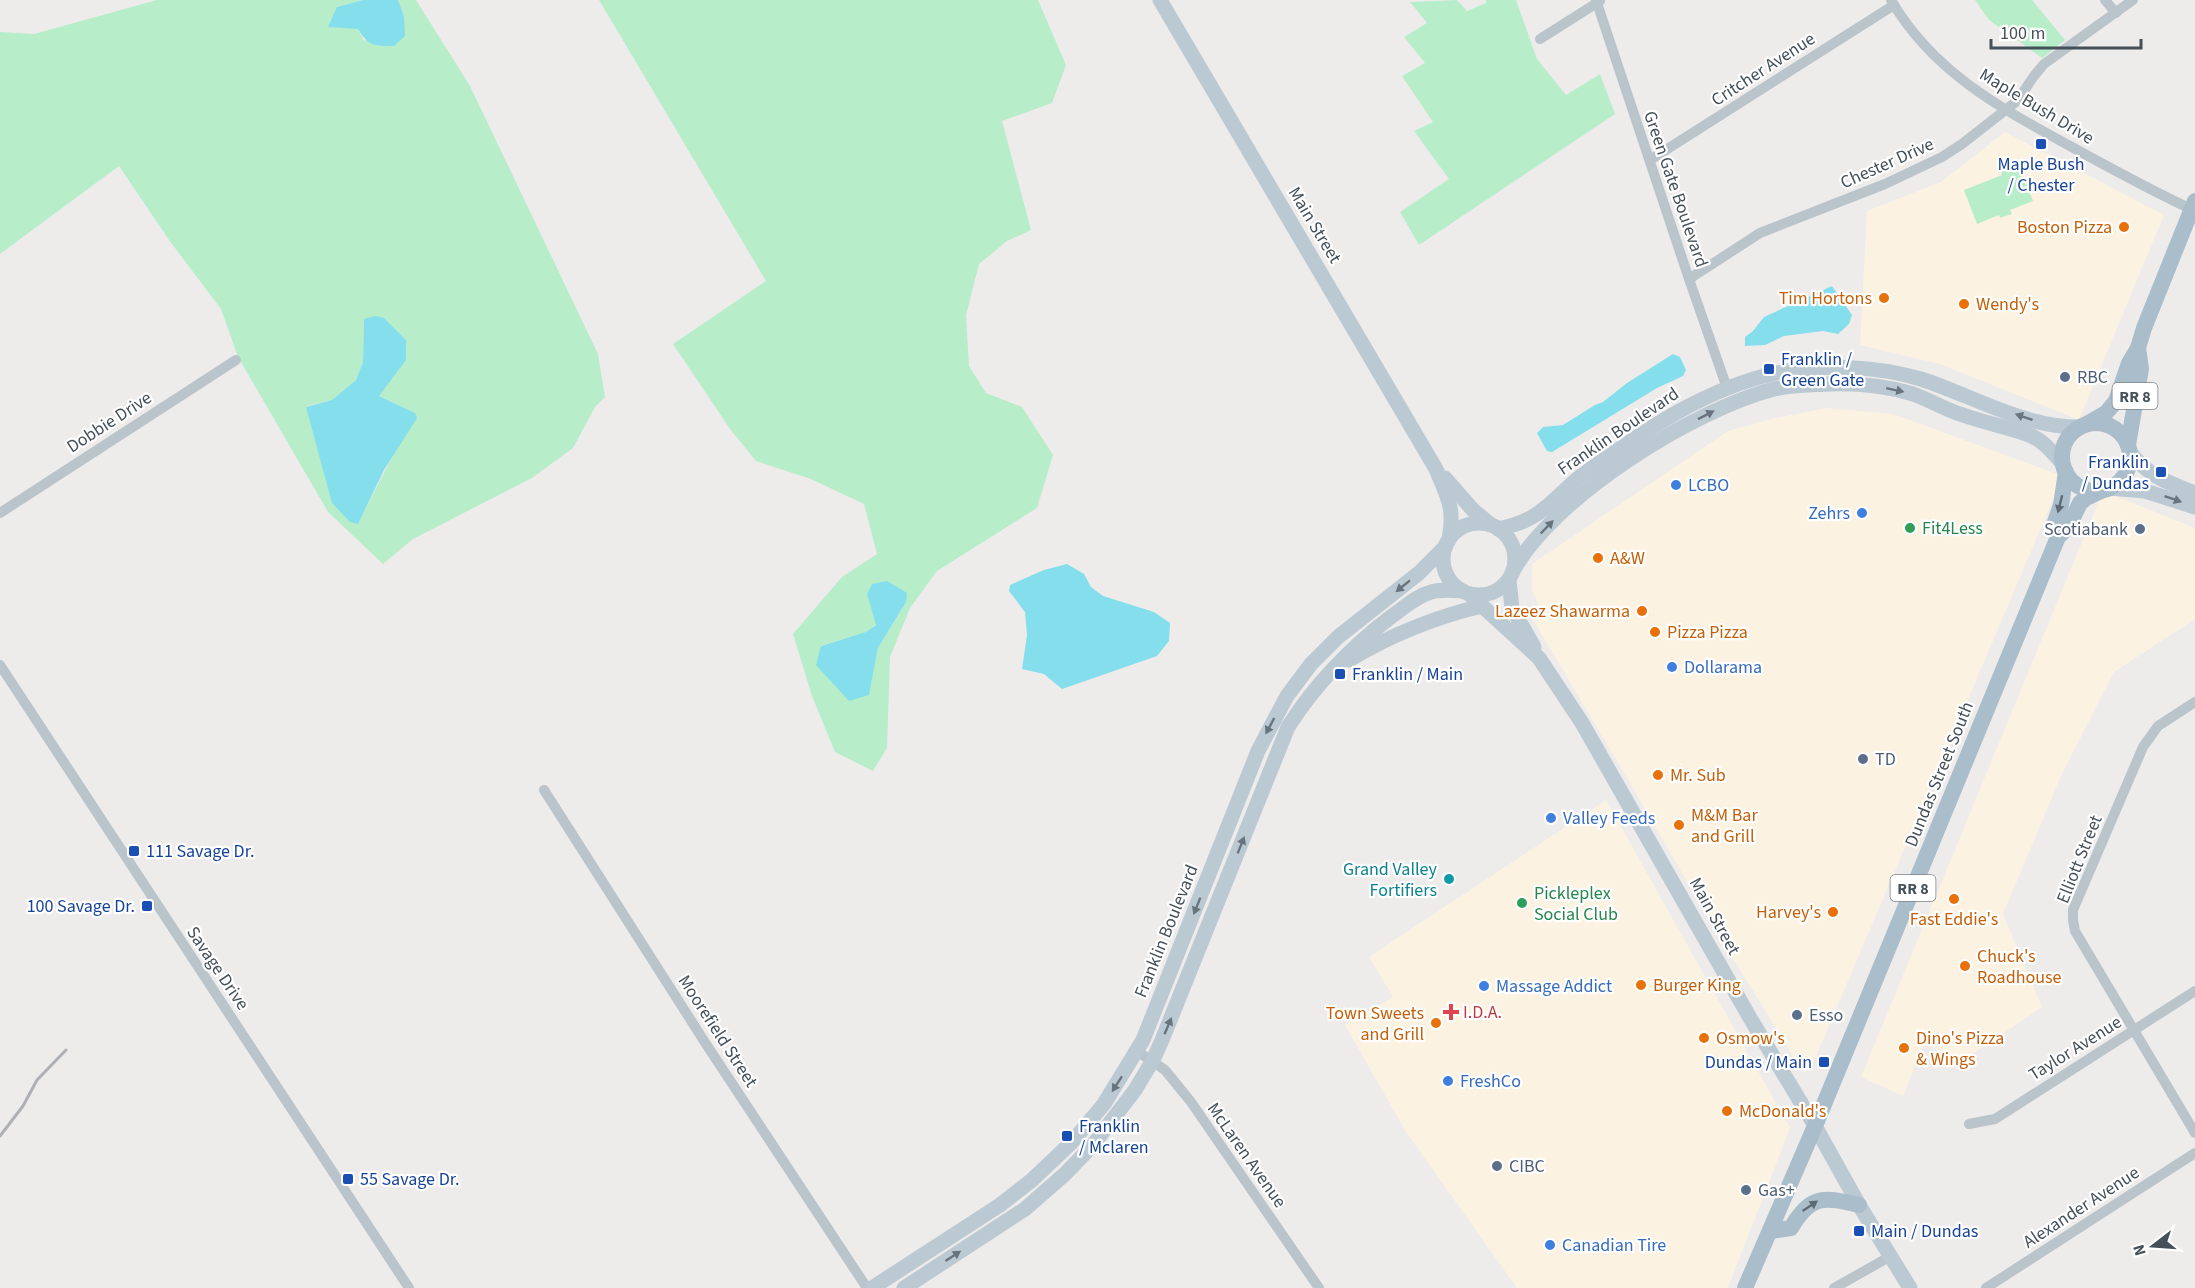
<svg xmlns="http://www.w3.org/2000/svg" width="2195" height="1288" font-family="'Source Sans 3',sans-serif">
<rect width="100%" height="100%" fill="#eeebeb"/>
<g fill="#fbf2e2">
<polygon points="2005,132 2164,215 2079,420 1940,364 1860,345 1867,211 1941,182"/>
<polygon points="1827,408 1893,414 2063,476 1814,1061 1804,1073 1711,923 1626,776 1529,613 1539,604 1532,591 1532,564 1728,431 1775,418"/>
<polygon points="2103,491 2195,528 2195,619 2114,672 2061,776 2003,914 2042,1007 1961,1062 1924,1044 1903,1096 1861,1077"/>
<polygon points="1606,800 1790,1128 1728,1288 1517,1288 1406,1132 1345,1025 1393,997 1369,957"/>
</g>
<g fill="#b7eec9" fill-rule="evenodd">
<path d="M 157,0 L 363,0 L 337,7 L 358,29 L 364,41 L 404,16 L 398,0 L 416,0 L 470,86 L 598,354 L 605,397 L 595,407 L 573,448 L 532,478 L 413,539 L 383,564 L 328,512 L 238,357 L 221,309 L 169,240 L 119,166 L 0,254 L 0,32 L 34,34 ZM 364,319 L 379,396 L 415,413 L 358,523 L 307,406 L 332,400 L 356,380 L 363,362 Z"/>
<path d="M 599,0 L 1038,0 L 1066,65 L 1052,103 L 1002,121 L 1031,230 L 1007,241 L 979,264 L 966,315 L 969,366 L 986,393 L 1022,407 L 1053,455 L 1037,508 L 937,571 L 910,608 L 890,657 L 887,748 L 873,771 L 835,752 L 812,696 L 793,634 L 842,577 L 877,554 L 864,504 L 811,479 L 756,461 L 730,429 L 673,344 L 766,281 ZM 867,594 L 906,602 L 878,648 L 869,695 L 820,646 L 867,632 L 876,624 Z"/>
<polygon points="1457,0 1467,11 1486,3 1486,0 1516,0 1537,59 1566,95 1600,74 1615,114 1419,245 1400,212 1449,179 1414,131 1433,122 1402,76 1425,63 1404,37 1427,23 1410,2"/>
<polygon points="1975,0 2032,0 2065,40 2042,58 1989,20"/>
<polygon points="2018,163 2033,201 2010,210 2012,214 2000,218 1999,215 1977,224 1964,190 2002,175 2001,170"/>
</g>
<g fill="#84deec">
<path d="M 363,0 L 398,0 L 404,16 L 405,36 L 394,46 C 374,46 369,47 358,29 L 328,27 L 337,7 Z"/>
<polygon points="1832,286 1852,315 1849,324 1838,334 1823,331 1784,336 1765,345 1745,346 1745,337 1753,331 1764,317"/>
<polygon points="375,316 384,318 406,340 406,360 379,396 415,413 417,418 384,470 358,524 350,522 332,503 306,407 332,400 356,380 363,362 364,319"/>
<polygon points="1673,354 1680,357 1686,370 1683,376 1657,388 1552,452 1547,451 1537,433 1543,427 1563,425 1595,405 1603,402 1627,383"/>
<polygon points="1067,564 1084,574 1091,587 1103,596 1154,612 1170,623 1169,641 1157,656 1062,689 1044,674 1022,669 1027,635 1025,612 1009,591 1010,585 1044,570"/>
<polygon points="887,581 907,593 906,602 878,648 869,695 849,701 816,665 821,646 866,632 876,625 867,594 872,584"/>
</g>
<g fill="none" stroke-linecap="round" stroke-linejoin="round">
<g stroke="#b9c4cb" stroke-width="10">
<polyline points="1596,0 1689,279 1727,388"/>
<path d="M 1891,0 C 1933,72 1999,107 2070,146 C 2110,168 2150,190 2191,209"/>
<polyline points="2105,0 2116,13"/>
<polyline points="1540,39 1600,1"/>
<polyline points="1650,160 1894,5"/>
<polyline points="1689,279 1760,233 1885,184 1942,157 1962,144 2017,101 2034,76 2044,64 2133,0"/>
<polyline points="0,513 236,360"/>
<polyline points="0,665 409,1288"/>
<polyline points="2195,702 2158,726 2143,747 2073,910 2073,920 2075,931 2195,1133"/>
<polyline points="544,790 706,1044 867,1288"/>
<polyline points="1137,1051 1165,1070 1191,1102 1319,1288"/>
<polyline points="1969,1124 1995,1119 2195,991"/>
<polyline points="1834,1288 1891,1256"/>
<polyline points="1986,1288 2195,1153"/>
</g>
<g stroke="#bbc9d3" stroke-width="15">
<path d="M 1160,0 L 1436,469 C 1448,499 1455,507 1449,540"/>
<path d="M 2130,452 C 2149,477 2167,482 2195,493"/>
<polyline points="1445,478 1473,510 1491,525"/>
<polyline points="2109,488 2145,491 2195,507"/>
<circle cx="1479" cy="559" r="36"/>
<path d="M 1498,529 C 1507,527 1516,525 1524,521 C 1546,512 1563,490 1581,476 C 1642,432 1706,387 1781,372 C 1826,364 1877,366 1921,379 C 1973,396 2025,428 2081,427"/>
<path d="M 1512,573 C 1551,498 1693,410 1774,389 C 1791,385 1811,385 1828,384 C 1856,383 1887,386 1913,394 C 1930,400 1946,410 1963,415 C 1985,423 2008,427 2029,435 C 2043,440 2053,453 2063,464"/>
<polyline points="1509,580 1512,608 1534,647"/>
<polyline points="1469,594 1539,658 1582,723 1750,1018 1815,1126 1859,1205 1910,1288"/>
<path d="M 1349,660 C 1391,635 1435,617 1482,606"/>
<polyline points="872,1288 1000,1205 1032,1180 1072,1142 1104,1104 1143,1040 1258,751 1287,696 1311,664 1338,637 1419,573 1446,546"/>
<path d="M 904,1288 L 1025,1209 L 1065,1174 L 1093,1145 L 1135,1090 L 1153,1060 L 1162,1040 L 1288,727 C 1316,683 1350,648 1392,616 C 1404,608 1416,596 1431,592 C 1441,589 1452,590 1463,591"/>
</g>
<g stroke="#aabdcb" stroke-width="16">
<circle cx="2096" cy="457" r="34"/>
<polyline points="2087,424 2106,413 2116,401 2129,363 2138,348 2144,328 2195,201"/>
<polyline points="2128,445 2141,369 2138,348"/>
<polyline points="2058,537 2055,522 2061,505 2066,472"/>
<path d="M 1770,1231 L 1791,1228 C 1811,1194 1824,1197 1859,1205"/>
<polyline points="1745,1288 1815,1126 2058,537 2069,526 2080,503 2086,498 2101,491"/>
</g>
<polyline stroke="#adb1b6" stroke-width="3" points="0,1136 23,1106 37,1080 66,1050"/>
</g>
<defs><path id="oneway-solid" d="M-6-.8H1V-3.2L6.5 0L1 3.2V.8H-6Z" transform="scale(1.5)"/></defs>
<g fill="#68747e">
<use href="#oneway-solid" transform="translate(1895 390) rotate(12)"/>
<use href="#oneway-solid" transform="translate(1706 415) rotate(-27)"/>
<use href="#oneway-solid" transform="translate(2024 417) rotate(-161)"/>
<use href="#oneway-solid" transform="translate(2173 499) rotate(19)"/>
<use href="#oneway-solid" transform="translate(1547 527) rotate(-46)"/>
<use href="#oneway-solid" transform="translate(1403 586) rotate(141)"/>
<use href="#oneway-solid" transform="translate(1270 726) rotate(118)"/>
<use href="#oneway-solid" transform="translate(1241 845) rotate(-68)"/>
<use href="#oneway-solid" transform="translate(1197 906) rotate(112)"/>
<use href="#oneway-solid" transform="translate(1168 1026) rotate(-67)"/>
<use href="#oneway-solid" transform="translate(1117 1084) rotate(123)"/>
<use href="#oneway-solid" transform="translate(953 1256) rotate(-33)"/>
</g>
<g fill="#5e6b76">
<use href="#oneway-solid" transform="translate(2060 504) rotate(104)"/>
<use href="#oneway-solid" transform="translate(1810 1206) rotate(-34)"/>
</g>
<g fill="#1a4fb4" stroke="#fff" stroke-width="2">
<rect x="2035" y="138" width="12" height="12" rx="3"/>
<rect x="1763" y="363" width="12" height="12" rx="3"/>
<rect x="2155" y="466" width="12" height="12" rx="3"/>
<rect x="1334" y="668" width="12" height="12" rx="3"/>
<rect x="128" y="845" width="12" height="12" rx="3"/>
<rect x="141" y="900" width="12" height="12" rx="3"/>
<rect x="1818" y="1056" width="12" height="12" rx="3"/>
<rect x="1061" y="1130" width="12" height="12" rx="3"/>
<rect x="342" y="1173" width="12" height="12" rx="3"/>
<rect x="1853" y="1225" width="12" height="12" rx="3"/>
</g>
<g fill="#e8710a" stroke="#fff" stroke-width="2">
<circle cx="2124" cy="227" r="6"/>
<circle cx="1884" cy="298" r="6"/>
<circle cx="1964" cy="304" r="6"/>
<circle cx="1598" cy="558" r="6"/>
<circle cx="1642" cy="611" r="6"/>
<circle cx="1655" cy="632" r="6"/>
<circle cx="1658" cy="775" r="6"/>
<circle cx="1679" cy="825" r="6"/>
<circle cx="1954" cy="899" r="6"/>
<circle cx="1833" cy="912" r="6"/>
<circle cx="1965" cy="966" r="6"/>
<circle cx="1641" cy="985" r="6"/>
<circle cx="1436" cy="1023" r="6"/>
<circle cx="1704" cy="1038" r="6"/>
<circle cx="1904" cy="1048" r="6"/>
<circle cx="1727" cy="1111" r="6"/>
</g>
<g fill="#5c6f8a" stroke="#fff" stroke-width="2">
<circle cx="2065" cy="377" r="6"/>
<circle cx="2140" cy="529" r="6"/>
<circle cx="1863" cy="759" r="6"/>
<circle cx="1797" cy="1015" r="6"/>
<circle cx="1497" cy="1166" r="6"/>
<circle cx="1746" cy="1190" r="6"/>
</g>
<g fill="#3f7fe0" stroke="#fff" stroke-width="2">
<circle cx="1676" cy="485" r="6"/>
<circle cx="1862" cy="513" r="6"/>
<circle cx="1672" cy="667" r="6"/>
<circle cx="1551" cy="818" r="6"/>
<circle cx="1484" cy="986" r="6"/>
<circle cx="1448" cy="1081" r="6"/>
<circle cx="1550" cy="1245" r="6"/>
</g>
<g fill="#2e9e5b" stroke="#fff" stroke-width="2">
<circle cx="1910" cy="528" r="6"/>
<circle cx="1522" cy="903" r="6"/>
</g>
<circle fill="#0f9aa8" stroke="#fff" stroke-width="2" cx="1449" cy="879" r="6"/>
<path fill="#e0444e" stroke="#fff" stroke-width="2" d="M1448 1003h6v6h6v6h-6v6h-6v-6h-6v-6h6z"/>
<g text-anchor="middle" stroke-width="4.5" stroke-linejoin="round" paint-order="stroke">
<g fill="#fff" stroke="#7c848b" stroke-width="1.5">
<rect x="2112.5" y="383" width="45" height="26" rx="4.5"/>
<rect x="1890.5" y="875" width="45" height="26" rx="4.5"/>
</g>
<g font-size="16" font-weight="bold" fill="#445059">
<text x="2135" y="402">RR 8</text>
<text x="1913" y="894">RR 8</text>
</g>
<g font-size="18" fill="#445059" stroke="#fff">
<text transform="translate(1763 69) rotate(-33)" y="6">Critcher Avenue</text>
<text transform="translate(2037 106) rotate(31)" y="6">Maple Bush Drive</text>
<text transform="translate(1887 163) rotate(-24)" y="6">Chester Drive</text>
<text transform="translate(1676 189) rotate(71)" y="6">Green Gate Boulevard</text>
<text transform="translate(1315 225) rotate(59)" y="6">Main Street</text>
<text transform="translate(109 422) rotate(-33)" y="6">Dobbie Drive</text>
<text transform="translate(1618 431) rotate(-34)" y="6">Franklin Boulevard</text>
<text transform="translate(1939 774) rotate(-68)" y="6">Dundas Street South</text>
<text transform="translate(2079 859) rotate(-68)" y="6">Elliott Street</text>
<text transform="translate(1715 916) rotate(61)" y="6">Main Street</text>
<text transform="translate(1166 931) rotate(-68)" y="6">Franklin Boulevard</text>
<text transform="translate(218 968) rotate(56)" y="6">Savage Drive</text>
<text transform="translate(718 1031) rotate(57)" y="6">Moorefield Street</text>
<text transform="translate(2075 1048) rotate(-32)" y="6">Taylor Avenue</text>
<text transform="translate(1247 1155) rotate(55)" y="6">McLaren Avenue</text>
<text transform="translate(2081 1207) rotate(-33)" y="6">Alexander Avenue</text>
</g>
<g font-size="18" fill="#164399" stroke="#fff" text-anchor="start">
<text x="2041" y="170" text-anchor="middle">Maple Bush<tspan x="2041" dy="21">/ Chester</tspan></text>
<text x="1781" y="365">Franklin /<tspan x="1781" dy="21">Green Gate</tspan></text>
<text x="2149" y="468" text-anchor="end">Franklin<tspan x="2149" dy="21">/ Dundas</tspan></text>
<text x="1352" y="680">Franklin / Main</text>
<text x="146" y="857">111 Savage Dr.</text>
<text x="135" y="912" text-anchor="end">100 Savage Dr.</text>
<text x="1812" y="1068" text-anchor="end">Dundas / Main</text>
<text x="1079" y="1132">Franklin<tspan x="1079" dy="21">/ Mclaren</tspan></text>
<text x="360" y="1185">55 Savage Dr.</text>
<text x="1871" y="1237">Main / Dundas</text>
</g>
<g font-size="18" fill="#c56008" stroke="#fff" text-anchor="start">
<text x="2112" y="233" text-anchor="end">Boston Pizza</text>
<text x="1872" y="304" text-anchor="end">Tim Hortons</text>
<text x="1976" y="310">Wendy's</text>
<text x="1610" y="564">A&amp;W</text>
<text x="1630" y="617" text-anchor="end">Lazeez Shawarma</text>
<text x="1667" y="638">Pizza Pizza</text>
<text x="1670" y="781">Mr. Sub</text>
<text x="1691" y="821">M&amp;M Bar<tspan x="1691" dy="21">and Grill</tspan></text>
<text x="1821" y="918" text-anchor="end">Harvey's</text>
<text x="1954" y="925" text-anchor="middle">Fast Eddie's</text>
<text x="1977" y="962">Chuck's<tspan x="1977" dy="21">Roadhouse</tspan></text>
<text x="1653" y="991">Burger King</text>
<text x="1424" y="1019" text-anchor="end">Town Sweets<tspan x="1424" dy="21">and Grill</tspan></text>
<text x="1716" y="1044">Osmow's</text>
<text x="1916" y="1044">Dino's Pizza<tspan x="1916" dy="21">&amp; Wings</tspan></text>
<text x="1739" y="1117">McDonald's</text>
</g>
<g font-size="18" fill="#4e5e75" stroke="#fff" text-anchor="start">
<text x="2077" y="383">RBC</text>
<text x="2128" y="535" text-anchor="end">Scotiabank</text>
<text x="1875" y="765">TD</text>
<text x="1809" y="1021">Esso</text>
<text x="1509" y="1172">CIBC</text>
<text x="1758" y="1196">Gas+</text>
</g>
<g font-size="18" fill="#366cbe" stroke="#fff" text-anchor="start">
<text x="1688" y="491">LCBO</text>
<text x="1850" y="519" text-anchor="end">Zehrs</text>
<text x="1684" y="673">Dollarama</text>
<text x="1563" y="824">Valley Feeds</text>
<text x="1496" y="992">Massage Addict</text>
<text x="1460" y="1087">FreshCo</text>
<text x="1562" y="1251">Canadian Tire</text>
</g>
<g font-size="18" fill="#27864d" stroke="#fff" text-anchor="start">
<text x="1922" y="534">Fit4Less</text>
<text x="1534" y="899">Pickleplex<tspan x="1534" dy="21">Social Club</tspan></text>
</g>
<g font-size="18" fill="#0d838f" stroke="#fff" text-anchor="end">
<text x="1437" y="875">Grand Valley<tspan x="1437" dy="21">Fortifiers</tspan></text>
</g>
<g font-size="18" fill="#be3a42" stroke="#fff" text-anchor="start">
<text x="1463" y="1018">I.D.A.</text>
</g>
</g>
<g transform="translate(2153 1246) rotate(253)" stroke="#ffffff" stroke-width="4.5" paint-order="stroke">
<path d="M0-4.5L10 22L0 15L-10 22Z" fill="#445059"/>
<text y="-9" font-size="16" font-weight="bold" text-anchor="middle" fill="#445059">N</text>
</g>
<path d="M1991 39v9h150v-9" fill="none" stroke="#445059" stroke-width="3"/>
<text x="2000" y="39" font-size="18" fill="#445059" stroke="#ffffff" stroke-width="4.5" paint-order="stroke">100 m</text>
</svg>
